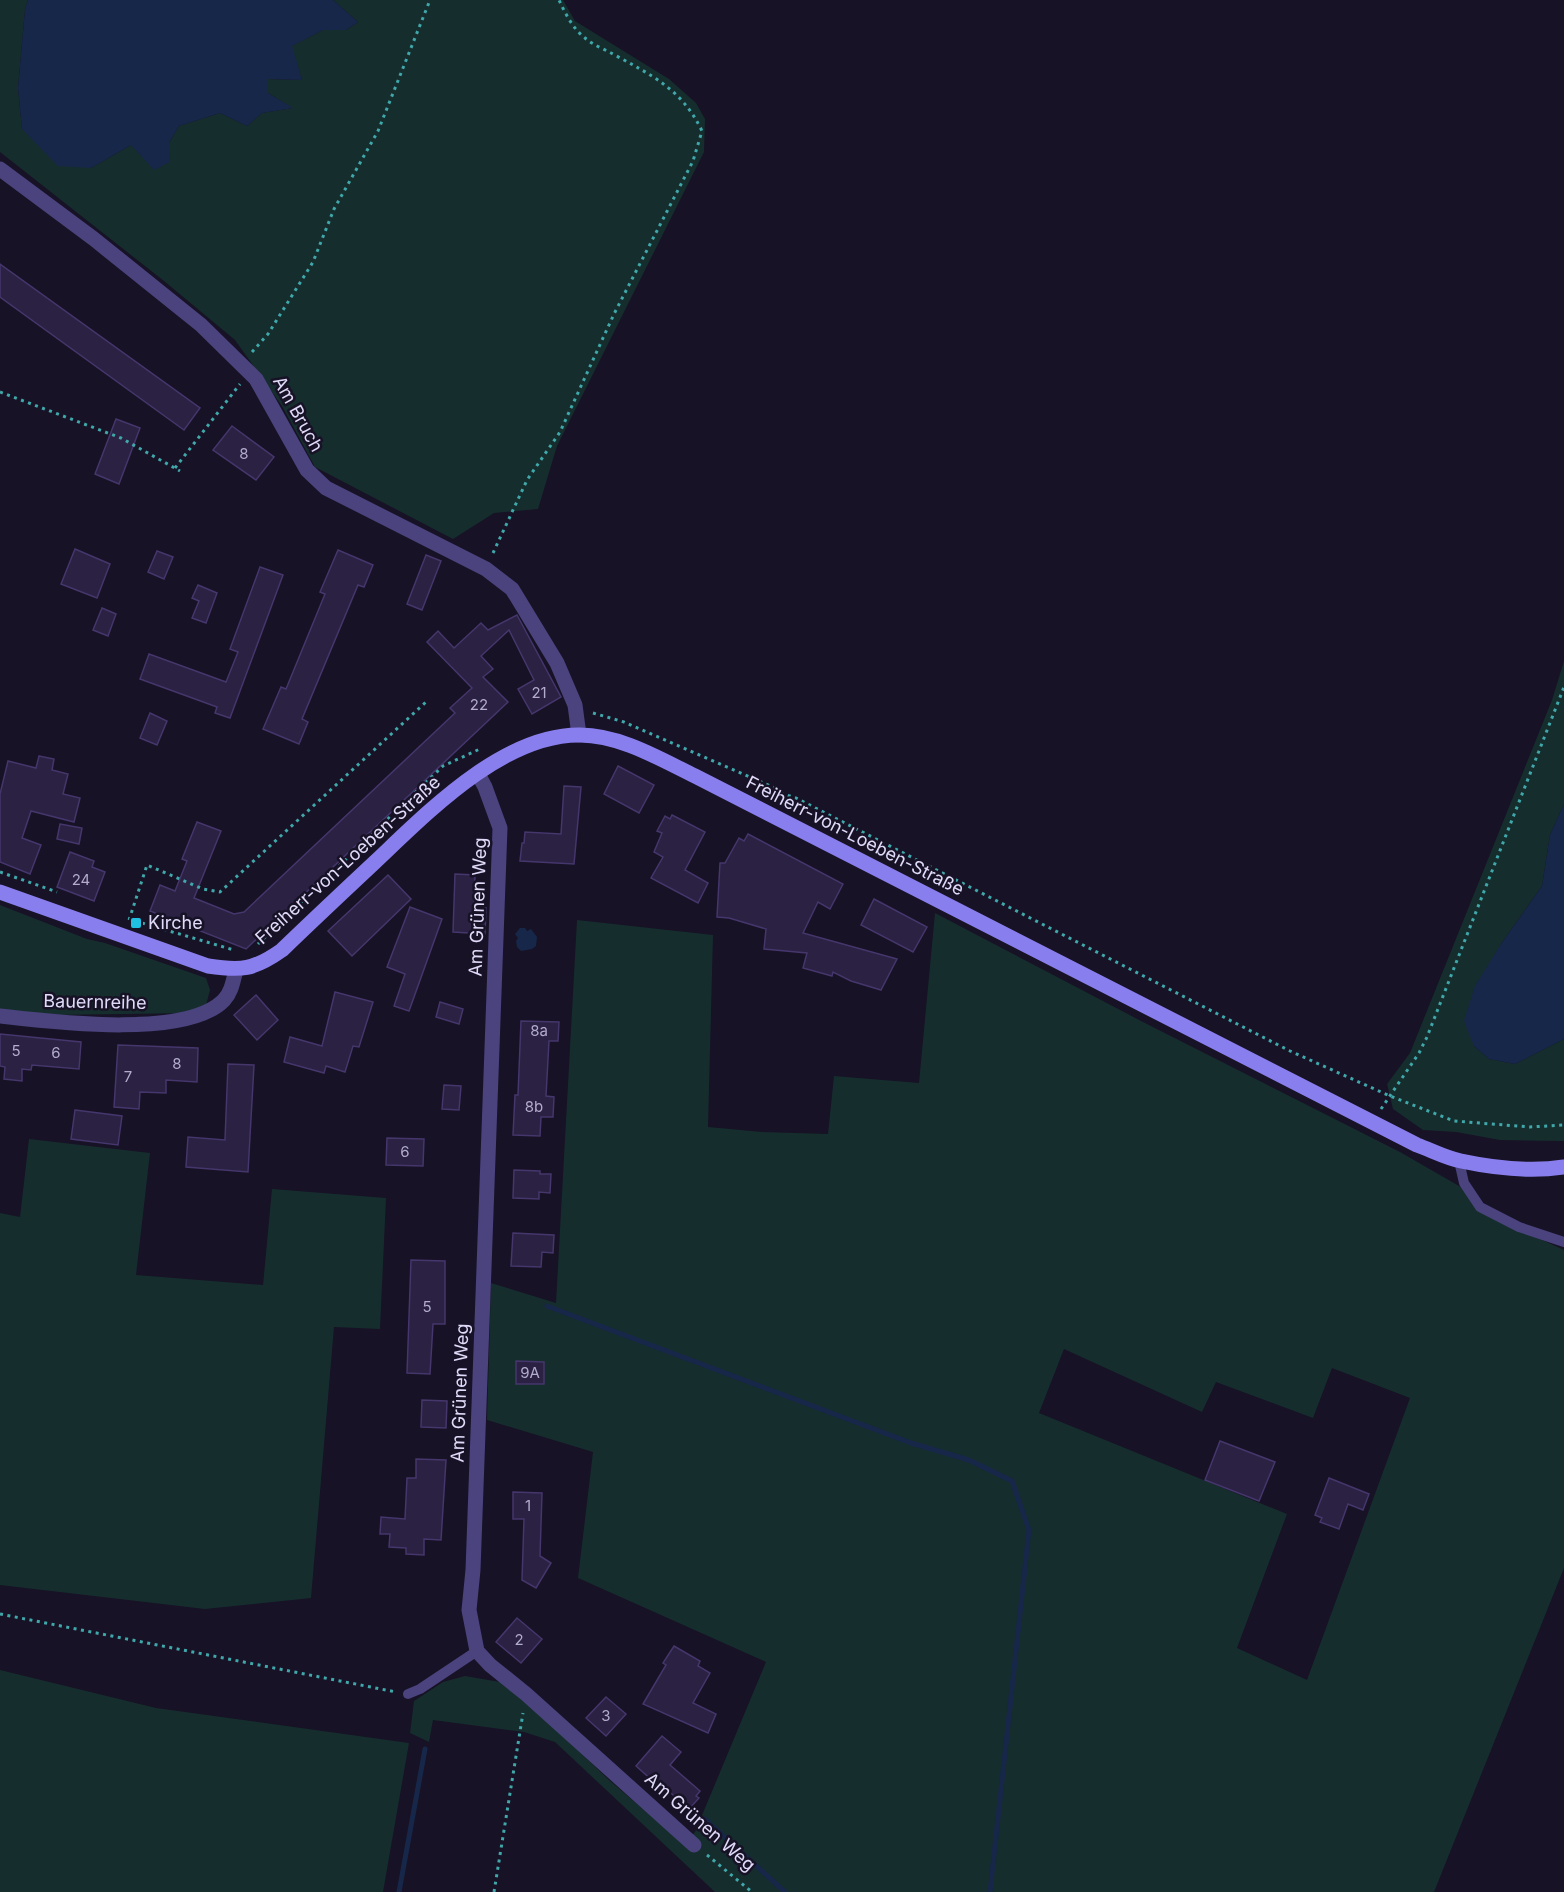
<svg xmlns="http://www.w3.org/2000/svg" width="1564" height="1892" font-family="Inter,sans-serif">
<rect width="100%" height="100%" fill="#171225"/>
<g fill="#162d2e" fill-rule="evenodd">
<polygon points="0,0 28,0 25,10 18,88 22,129 91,168 131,145 169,143 179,126 220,113 247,126 262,113 292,108 268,93 268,79 302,80 291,46 323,30 346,30 358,22 333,0 563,0 575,21 669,79 696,103 705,119 704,152 557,446 538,509 494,513 453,539 315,467 282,406 235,340 164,281 0,152"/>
<polygon points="1564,661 1564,804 1550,835 1542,886 1501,944 1474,1046 1489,1059 1515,1064 1564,1039 1564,1141 1500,1140 1456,1132 1423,1130 1393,1109 1387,1084 1410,1053 1552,700"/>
<polygon points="0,905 87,939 105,943 206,978 210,990 206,1005 192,1013 52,1015 0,1009"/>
<path d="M 935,913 L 1145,1023 L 1400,1152 L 1466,1190 L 1506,1223 L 1564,1250 L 1564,1568 L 1434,1892 L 715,1892 L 555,1742 L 524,1732 L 433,1720 L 429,1742 L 410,1733 L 414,1701 L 443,1682 L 465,1676 L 500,1682 L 543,1717 L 609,1780 L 684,1844 L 695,1832 L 766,1662 L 578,1578 L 593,1452 L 487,1420 L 491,1283 L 556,1303 L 577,920 L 713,935 L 708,1127 L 762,1132 L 828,1134 L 834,1076 L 919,1083 ZM 1064,1349 L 1202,1412 L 1216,1382 L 1313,1418 L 1332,1368 L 1410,1398 L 1307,1680 L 1237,1648 L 1287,1514 L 1039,1413 Z"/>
<polygon points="29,1139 150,1153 136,1275 263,1285 272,1189 386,1198 380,1329 334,1327 311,1598 205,1609 0,1585 0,1213 20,1217"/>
<polygon points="0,1670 156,1708 409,1743 383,1892 0,1892"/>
</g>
<g fill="#172749">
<polygon points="28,0 333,0 358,22 346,30 323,30 292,46 302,80 268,79 268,93 293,108 262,113 247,126 220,113 179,126 169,143 170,162 154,170 131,145 91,168 58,166 22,129 18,88 25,10"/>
<polygon points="1564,804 1564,1039 1515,1064 1489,1059 1474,1046 1464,1021 1475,986 1501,944 1542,886 1550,835"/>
<polygon points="520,928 525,928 527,931 531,929 537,937 536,946 532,949 521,951 517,947 516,941 518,938 515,934"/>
</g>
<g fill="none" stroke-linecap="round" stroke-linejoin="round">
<g stroke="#172749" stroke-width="5">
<polyline points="547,1306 911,1443 969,1460 1012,1481 1029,1530 990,1892"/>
<polyline points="705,1819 785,1892"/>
<polyline points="399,1892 425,1749"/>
</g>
</g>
<g fill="#2a2143" stroke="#45366c" stroke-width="1.5">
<polygon points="0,264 200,408 184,430 0,297"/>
<polygon points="116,419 140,428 119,484 95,474"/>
<polygon points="232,426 274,457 256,480 213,450"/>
<polygon points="75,549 110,564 97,598 61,584"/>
<polygon points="338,550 373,565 364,587 358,585 302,719 308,722 299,744 263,729 281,687 286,689 325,594 320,592"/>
<polygon points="157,551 173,557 164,579 148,572"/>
<polygon points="426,555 441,561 422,610 407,604"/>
<polygon points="260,567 283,575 230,718 215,713 217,707 140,679 149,654 226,682 238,652 230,649"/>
<polygon points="198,585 217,593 206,623 192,618 199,601 192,598"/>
<polygon points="102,608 116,614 108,636 93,630"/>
<polygon points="517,615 561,697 532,714 518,689 534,680 509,630 481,656 493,669 483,677 508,702 246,949 150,911 160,885 175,891 187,861 182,859 197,822 221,831 194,898 234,914 244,912 455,713 450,708 472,688 427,642 438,631 454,648 481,623 488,630"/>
<polygon points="150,713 167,721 157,745 140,738"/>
<polygon points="39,756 54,759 52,770 68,774 63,794 80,798 74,822 31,811 22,838 41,845 30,874 0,862 0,794 8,761 36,768"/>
<polygon points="618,766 654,785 639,813 604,794"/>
<polygon points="564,786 581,787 574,864 520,861 522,843 524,843 525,832 561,834"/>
<polygon points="672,815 705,832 685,870 708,883 698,903 651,878 663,857 654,852 662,833 657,831 665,816 670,819"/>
<polygon points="60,824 82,828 79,844 57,839"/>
<polygon points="748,834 843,884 830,909 818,902 803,933 897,959 881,990 851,981 833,972 832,976 803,968 807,953 764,949 766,929 729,918 717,917 720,863 725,863 739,838 744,841"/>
<polygon points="70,852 94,861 92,867 105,872 94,901 57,887"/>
<polygon points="455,874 475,875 474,907 486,908 485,934 453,932"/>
<polygon points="388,875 411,899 352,956 328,931"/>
<polygon points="874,899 927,927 913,952 861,925"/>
<polygon points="410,907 442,919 409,1011 394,1006 405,974 387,967"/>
<polygon points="335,992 373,1002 359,1047 353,1046 345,1072 326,1066 324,1073 284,1062 290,1037 322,1046"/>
<polygon points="256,995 278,1020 257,1040 234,1015"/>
<polygon points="440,1002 463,1009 459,1024 436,1017"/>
<polygon points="521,1021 559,1022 558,1041 549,1041 546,1096 554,1097 553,1117 541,1117 540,1136 513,1135 515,1095 518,1095"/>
<polygon points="0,1034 81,1042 79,1069 32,1065 31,1070 22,1069 22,1081 4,1079 5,1067 0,1066"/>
<polygon points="118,1045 198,1048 197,1082 166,1080 166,1093 140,1092 139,1109 114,1107"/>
<polygon points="228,1064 254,1065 248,1172 186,1167 188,1137 225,1140"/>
<polygon points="444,1085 461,1086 459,1110 442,1109"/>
<polygon points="75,1110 122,1116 118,1145 71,1139"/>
<polygon points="387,1138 424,1139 423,1166 386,1165"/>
<polygon points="514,1170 540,1171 540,1174 551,1174 550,1193 539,1192 539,1199 513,1198"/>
<polygon points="513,1233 554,1235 553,1253 542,1252 541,1267 511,1266"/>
<polygon points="411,1260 445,1261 445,1324 433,1324 430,1374 407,1373"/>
<polygon points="516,1361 544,1362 544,1384 516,1384"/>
<polygon points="422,1400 447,1401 446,1428 421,1427"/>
<polygon points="1220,1441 1275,1462 1259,1501 1205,1480"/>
<polygon points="416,1459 446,1460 441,1540 424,1539 424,1555 406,1554 406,1548 389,1547 390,1534 380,1534 381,1517 405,1519 407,1478 416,1478"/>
<polygon points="1329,1478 1369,1494 1363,1510 1348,1504 1339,1529 1320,1522 1322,1518 1315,1515"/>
<polygon points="513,1492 542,1493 540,1556 551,1563 536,1588 522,1580 524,1519 513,1519"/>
<polygon points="517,1618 542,1639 521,1663 496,1642"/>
<polygon points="674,1646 700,1661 698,1666 710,1673 693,1703 716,1714 708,1733 643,1704 666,1665 663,1663"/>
<polygon points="606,1697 626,1714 606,1736 586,1718"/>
<polygon points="662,1736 681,1752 670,1765 700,1791 696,1796 699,1798 689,1809 656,1780 654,1782 636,1766"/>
</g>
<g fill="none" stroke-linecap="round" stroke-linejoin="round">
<g stroke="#40a8aa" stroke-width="3" stroke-dasharray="3 4.5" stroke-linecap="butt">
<polyline points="252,352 268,334 313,262 334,209 378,131 430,0"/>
<polyline points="0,392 121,438 180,471"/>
<polyline points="175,468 240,384"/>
<path d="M 493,553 L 527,480 L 560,432 L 614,314 L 693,161 L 702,131 C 682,89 651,75 613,54 C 604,49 593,45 585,38 C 573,29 565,13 559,0"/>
<polyline points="593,713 624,722 784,792"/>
<polyline points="752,784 796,798 1290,1051 1390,1096 1454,1121 1530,1127 1564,1125"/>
<polyline points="0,872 57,892"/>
<polyline points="129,920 147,865 203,889 220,892 427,701"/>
<polyline points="142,923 234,950"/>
<polyline points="258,944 443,766 482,748"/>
<polyline points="1381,1109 1419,1053 1427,1037 1564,687"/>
<polyline points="0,1614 396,1692"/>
<polyline points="707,1855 752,1892"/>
<polyline points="494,1892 523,1713"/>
</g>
<g stroke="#4a437e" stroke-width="10">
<polyline points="1459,1161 1464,1183 1480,1207 1519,1227 1564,1242"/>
<polyline points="408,1694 420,1689 477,1651"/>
</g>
<g stroke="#4a437e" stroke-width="15">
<polyline points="0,169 94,239 201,325 256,379 307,470 326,488 486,569 512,589 557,663 575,705 579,735"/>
<polyline points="478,774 485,787 500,828 473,1570 469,1610 477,1651 490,1665 526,1694 694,1845"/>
<path d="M 0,1016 C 52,1022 187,1039 224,1000 C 232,991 233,981 236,970"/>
</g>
<path stroke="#897eee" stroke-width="15" d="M 0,892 L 208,966 C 241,971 254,970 282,950 C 313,920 344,891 375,862 C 427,813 503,734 580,735 C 620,735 660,759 695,776 L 1417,1145 C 1431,1150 1446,1158 1461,1161 C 1494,1168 1531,1172 1564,1167"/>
</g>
<rect fill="#20c0e2" stroke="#171225" stroke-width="2" x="130" y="917" width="12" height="12" rx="3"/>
<g text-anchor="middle" stroke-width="5" stroke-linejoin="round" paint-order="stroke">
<g font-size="15" fill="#b3accc">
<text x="244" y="459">8</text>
<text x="539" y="698">21</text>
<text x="479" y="710">22</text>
<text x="81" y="885">24</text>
<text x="539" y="1036">8a</text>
<text x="16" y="1056">5</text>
<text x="56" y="1058">6</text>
<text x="177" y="1069">8</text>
<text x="128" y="1082">7</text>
<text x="534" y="1112">8b</text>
<text x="405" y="1157">6</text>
<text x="427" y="1312">5</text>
<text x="530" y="1378">9A</text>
<text x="528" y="1511">1</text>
<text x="519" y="1645">2</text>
<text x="606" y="1721">3</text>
</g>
<g font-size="18" fill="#e1dbfa" stroke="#171225">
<text transform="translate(298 414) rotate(61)" y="6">Am Bruch</text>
<text transform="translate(855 836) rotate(27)" y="6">Freiherr-von-Loeben-Straße</text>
<text transform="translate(348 860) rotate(-42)" y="6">Freiherr-von-Loeben-Straße</text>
<text transform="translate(478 907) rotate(-88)" y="6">Am Grünen Weg</text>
<text transform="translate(95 1002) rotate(1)" y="6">Bauernreihe</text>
<text transform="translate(460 1393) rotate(-88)" y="6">Am Grünen Weg</text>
<text transform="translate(700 1822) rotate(41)" y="6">Am Grünen Weg</text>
</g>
<g font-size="18" fill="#e1dbfa" stroke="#171225" text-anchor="start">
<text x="148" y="929">Kirche</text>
</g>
</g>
</svg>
